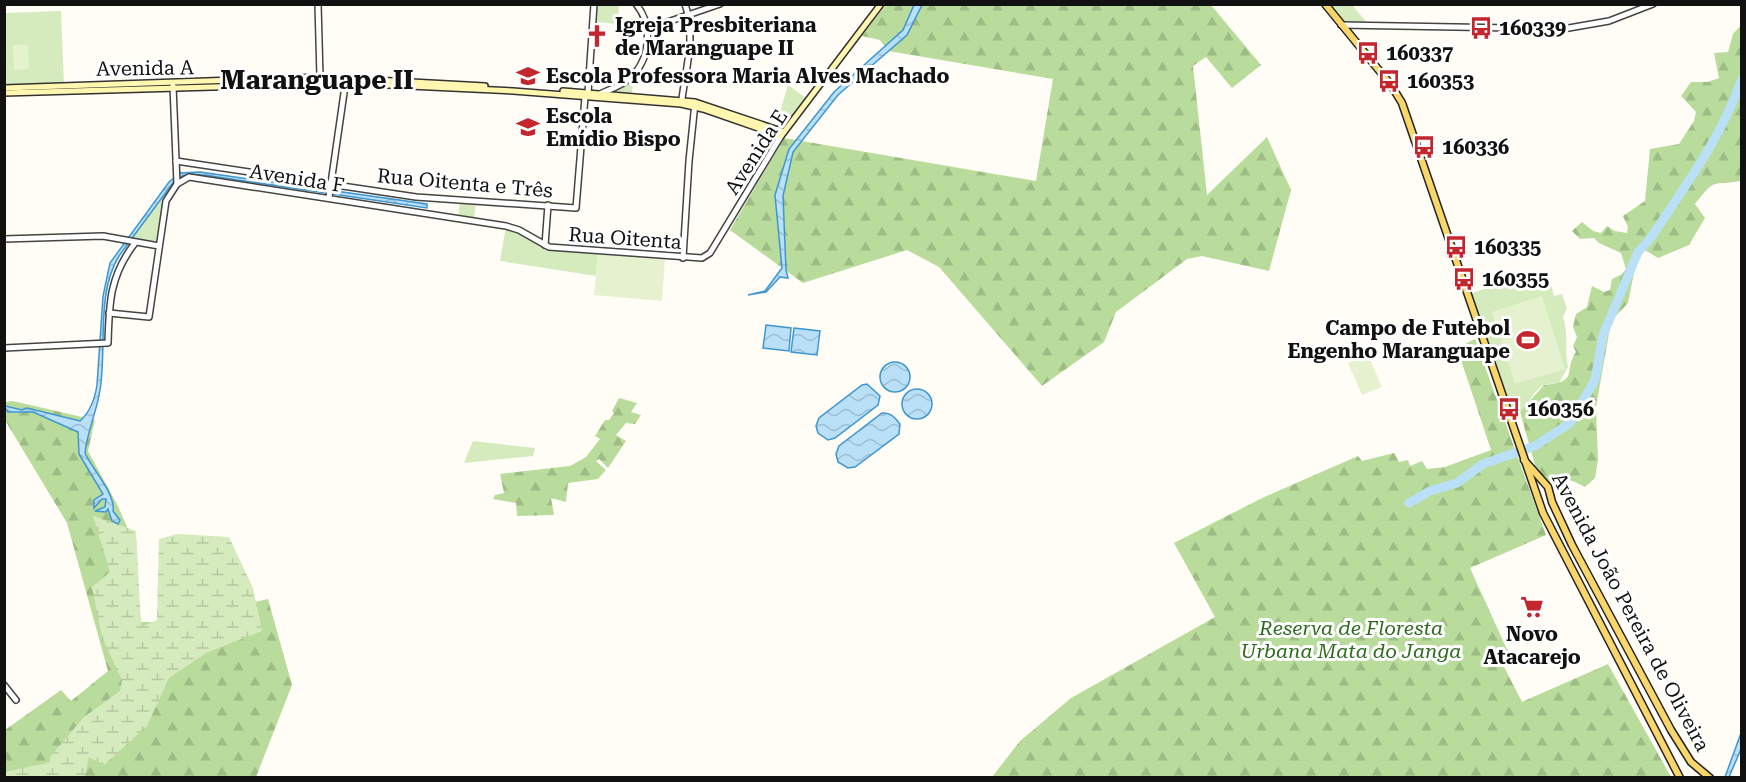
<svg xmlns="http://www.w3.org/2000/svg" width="1746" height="782" font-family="'Roboto Serif',serif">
<defs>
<pattern id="forest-firs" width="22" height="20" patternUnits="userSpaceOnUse" patternTransform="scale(1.5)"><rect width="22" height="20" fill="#b9dc9c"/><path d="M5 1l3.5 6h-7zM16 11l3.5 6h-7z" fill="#9ebc85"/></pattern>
<pattern id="wetland-marsh" width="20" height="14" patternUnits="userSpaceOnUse" patternTransform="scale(1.5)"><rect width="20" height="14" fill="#d5ebbd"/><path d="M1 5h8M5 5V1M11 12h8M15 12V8" fill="none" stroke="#b6c8a1"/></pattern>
<pattern id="water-waves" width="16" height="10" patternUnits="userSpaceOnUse" patternTransform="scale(1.5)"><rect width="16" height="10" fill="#b9e0f7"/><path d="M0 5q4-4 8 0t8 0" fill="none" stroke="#9ebfd3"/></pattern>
</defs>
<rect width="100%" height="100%" fill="#fffdf5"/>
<g fill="#d5ebbd">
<polygon points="597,5 619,5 618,24 597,22"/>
<polygon points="1325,5 1352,5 1369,25 1341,25"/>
<polygon points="61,11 64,87 5,88 4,13"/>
<polygon points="633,77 632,95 601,93"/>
<polygon points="788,85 806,98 781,129 776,126"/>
<polygon points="168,190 158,245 130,240"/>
<polygon points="460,200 476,201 474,221 458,219"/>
<polygon points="506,226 547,247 598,251 596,276 500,261"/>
<path d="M 1542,270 L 1546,285 L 1551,284 L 1554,296 L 1562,294 L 1567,308 L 1563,317 C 1569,335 1564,350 1568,367 L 1559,383 C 1555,384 1548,383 1544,385 C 1532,391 1527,411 1514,415 L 1472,293 Z"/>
<polygon points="473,441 535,448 533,456 464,463"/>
</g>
<g fill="url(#forest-firs)">
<polygon points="886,5 1211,5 1261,65 1232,88 1206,57 1193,66 1207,195 1267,137 1291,190 1269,271 1202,256 1187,259 1116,312 1104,342 1042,386 939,267 907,250 803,283 730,230 784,138 1036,181 1053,79 888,51 880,40 862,36"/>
<path d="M 1741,25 L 1741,181 C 1711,186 1716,177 1695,204 L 1705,218 L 1689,245 L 1658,258 L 1645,250 L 1636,263 L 1628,303 L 1613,319 L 1610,328 L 1596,407 L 1598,460 L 1595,478 L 1585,487 C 1571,480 1564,476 1549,483 L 1538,476 L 1520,412 L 1544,385 C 1580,382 1563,371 1576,352 L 1573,346 L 1577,337 L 1573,327 L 1576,314 L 1587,307 L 1592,286 L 1604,292 L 1610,290 L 1612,279 L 1622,274 L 1626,269 L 1621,253 L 1599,243 L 1594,238 L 1580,239 L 1572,231 L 1582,222 L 1593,231 L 1601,233 L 1607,226 L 1615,231 L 1627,233 L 1628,227 L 1623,216 L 1645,201 L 1650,149 L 1679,144 L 1694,121 L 1696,112 L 1681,96 L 1691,82 L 1708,82 L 1719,78 L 1714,53 L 1728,52 L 1733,34 Z"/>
<polygon points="1475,339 1546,535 1470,568 1510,656 1501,661 1522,702 1608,664 1671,777 992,777 1020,741 1071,698 1215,617 1174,543 1262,498 1358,456 1362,461 1394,453 1399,462 1408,460 1410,466 1422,461 1427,469 1445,467 1491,450 1457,348"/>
<polygon points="619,398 637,403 631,412 641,415 635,424 626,423 616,435 626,441 608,468 599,459 596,461 606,470 598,479 568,483 566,502 551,498 554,515 517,516 516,503 493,499 495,495 504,493 500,474 570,466 586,457 600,439 595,436 605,420 609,420 614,413 612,411"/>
<polygon points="13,401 95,420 88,451 118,506 133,541 141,622 160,622 268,599 292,685 256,777 5,777 5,730 61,690 71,701 108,671 67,523 5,420 5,402"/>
</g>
<polygon fill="url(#wetland-marsh)" points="93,516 136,531 141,627 157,620 159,539 177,534 229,537 253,588 262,631 206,653 169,678 147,726 104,765 89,757 85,777 5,777 5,772 50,762 50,757 84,717 120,691 122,680 102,637 92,587 110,572"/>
<g fill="#e6f2cf">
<polygon points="13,45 28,45 29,69 14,70"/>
<polygon points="598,251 665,257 662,301 594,295"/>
<polygon points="1542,296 1565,369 1515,384 1492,312"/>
<polygon points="1368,355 1382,387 1362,395 1348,363"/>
</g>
<g fill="url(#water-waves)" stroke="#3f96cf" stroke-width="1.5">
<polygon points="914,5 922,5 907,35 838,95 793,152 783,196 786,270 788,278 780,277 766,292 748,295 765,291 782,268 775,195 789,149 834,92 903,30"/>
<path d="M 200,172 L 427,204 L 427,208 L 211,176 C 198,174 185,172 175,180 L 119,256 C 96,293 107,348 100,390 C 97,411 87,432 85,453 C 92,469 116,494 113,511 L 120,520 L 118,524 L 112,521 L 108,509 L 106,512 L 95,511 L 105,507 L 106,499 L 102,499 L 94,508 L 94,500 L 103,494 L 79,454 L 78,432 L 33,412 L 8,412 L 5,408 L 4,393 L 5,406 L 22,410 L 27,408 L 80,421 C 90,412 95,398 97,385 L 103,296 L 110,263 L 169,182 L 180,173 Z"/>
<polygon points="766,325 791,328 789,351 763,348"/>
<polygon points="794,328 820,331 817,355 791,352"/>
<circle cx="895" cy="377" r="15"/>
<polygon points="867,384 880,396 878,405 835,438 828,440 818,433 816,426 819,418 862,385"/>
<circle cx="917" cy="404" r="15"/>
<path d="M 882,413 C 891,412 895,418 900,424 L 899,434 L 855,467 L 848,468 L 838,462 L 836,454 L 839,446 Z"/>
<polygon points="1741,733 1741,749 1729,777 1725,777"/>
</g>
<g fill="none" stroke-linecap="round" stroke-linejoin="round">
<path stroke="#b9e0f7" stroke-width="9" d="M 1409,503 L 1430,491 L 1457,483 L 1483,464 L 1535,446 L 1570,423 L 1595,380 L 1603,335 L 1638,252 L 1650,239 C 1686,184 1719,142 1742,79"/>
<g stroke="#444" stroke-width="8">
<g id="tertiary">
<polyline points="318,4 320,77"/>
<polyline points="1341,25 1563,29 1609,21 1653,4"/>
<polyline points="647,29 720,4"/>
<polyline points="173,86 177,184"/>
<path d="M 600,94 C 610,89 622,86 630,78 C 650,60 654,26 636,4"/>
<path d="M 682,99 C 686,67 696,36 685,4"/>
<polyline points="176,161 416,197 576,208 585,97 588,93 594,4"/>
<polyline points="329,197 346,79"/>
<polyline points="4,239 103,236 159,246"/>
<polyline points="545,245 548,205"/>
<polyline points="683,258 689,161 695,103"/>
<polyline points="109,313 149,317 166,201 177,184 189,177 506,226 519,230 549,247 702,258 710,253 781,136"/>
<path d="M 4,348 L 108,343 C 109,303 110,275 135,243"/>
<polyline points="4,685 16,700"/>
</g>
</g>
<g stroke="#333" stroke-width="8">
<g id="secondary">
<polyline points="4,88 320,77 485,86"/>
<polyline points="563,91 695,102 784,132"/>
<polyline points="4,93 346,83 513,91 681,104 703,109 781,136 881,4"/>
</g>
</g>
<g stroke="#222" stroke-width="9">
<g id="primary">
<polyline points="1325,4 1391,85 1402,103 1543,513 1680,778"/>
<polyline points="1524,460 1548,487 1552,502 1572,545 1671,730 1691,762 1710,778"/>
</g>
</g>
<use href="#tertiary" stroke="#fff" stroke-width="5"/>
<use href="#secondary" stroke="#fff6b0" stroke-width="5"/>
<use href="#primary" stroke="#f9d66b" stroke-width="6"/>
</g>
<defs>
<g id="bus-bare" transform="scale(1.8)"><path d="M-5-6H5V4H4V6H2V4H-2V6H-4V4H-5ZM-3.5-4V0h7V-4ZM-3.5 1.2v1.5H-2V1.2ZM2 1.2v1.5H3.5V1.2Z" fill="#c4262e" stroke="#fff" stroke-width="2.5" paint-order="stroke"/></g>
<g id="church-bare" transform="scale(1.8)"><path d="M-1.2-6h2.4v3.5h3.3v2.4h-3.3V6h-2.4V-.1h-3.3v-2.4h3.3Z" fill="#c4262e" stroke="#fff" stroke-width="2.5" paint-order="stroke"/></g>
<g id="school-bare" transform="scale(1.8)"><path d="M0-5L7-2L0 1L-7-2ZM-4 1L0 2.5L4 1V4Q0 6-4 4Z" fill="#c4262e" stroke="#fff" stroke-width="2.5" paint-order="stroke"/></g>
<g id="stadium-bare" transform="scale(1.8)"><path d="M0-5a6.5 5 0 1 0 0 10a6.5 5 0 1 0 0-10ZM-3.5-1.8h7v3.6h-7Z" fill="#c4262e" stroke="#fff" stroke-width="2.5" paint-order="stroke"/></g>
<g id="supermarket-bare" transform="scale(1.8)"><path d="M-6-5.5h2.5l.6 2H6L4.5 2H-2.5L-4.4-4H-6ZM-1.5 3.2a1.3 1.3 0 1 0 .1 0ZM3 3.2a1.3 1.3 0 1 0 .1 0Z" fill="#c4262e" stroke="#fff" stroke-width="2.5" paint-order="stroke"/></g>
</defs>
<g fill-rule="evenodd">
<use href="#bus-bare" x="1481" y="28"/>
<use href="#church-bare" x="597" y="36"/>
<use href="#bus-bare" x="1368" y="53"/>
<use href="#school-bare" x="528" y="76"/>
<use href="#bus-bare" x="1389" y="81"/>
<use href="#school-bare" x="528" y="127"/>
<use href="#bus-bare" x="1424" y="147"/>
<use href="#bus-bare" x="1456" y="247"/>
<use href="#bus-bare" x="1464" y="279"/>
<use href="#stadium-bare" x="1528" y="340"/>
<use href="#bus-bare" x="1509" y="409"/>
<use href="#supermarket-bare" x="1532" y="607"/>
</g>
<g text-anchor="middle" stroke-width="6" stroke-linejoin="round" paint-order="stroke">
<g font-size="20" font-weight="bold" fill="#111" stroke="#fff" text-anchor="start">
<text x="615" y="32">Igreja Presbiteriana<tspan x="615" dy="23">de Maranguape II</tspan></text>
<text x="1499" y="35">160339</text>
<text x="1386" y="60">160337</text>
<text x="546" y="83">Escola Professora Maria Alves Machado</text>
<text x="1407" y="88">160353</text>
<text x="546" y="123">Escola<tspan x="546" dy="23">Emídio Bispo</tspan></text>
<text x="1442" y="154">160336</text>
<text x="1474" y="254">160335</text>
<text x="1482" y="286">160355</text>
<text x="1510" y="335" text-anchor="end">Campo de Futebol<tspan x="1510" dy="23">Engenho Maranguape</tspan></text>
<text x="1527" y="416">160356</text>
<text x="1532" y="641" text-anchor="middle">Novo<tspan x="1532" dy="23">Atacarejo</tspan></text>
</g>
<g font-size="20" fill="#111" stroke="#fff">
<text transform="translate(145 68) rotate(-1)" y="7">Avenida A</text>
<text transform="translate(756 152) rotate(-57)" y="7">Avenida E</text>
<text transform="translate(297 178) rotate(9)" y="7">Avenida F</text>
<text transform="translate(465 183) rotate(5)" y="7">Rua Oitenta e Três</text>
<text transform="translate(625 238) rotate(4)" y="7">Rua Oitenta</text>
<text transform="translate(1631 612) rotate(62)" y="7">Avenida João Pereira de Oliveira</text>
</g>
<g font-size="20" font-style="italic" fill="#2f6b1f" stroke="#fff">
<text x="1351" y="635">Reserva de Floresta<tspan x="1351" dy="23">Urbana Mata do Janga</tspan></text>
</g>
<g font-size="26" font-weight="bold" fill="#111" stroke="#fff">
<text x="317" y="89">Maranguape II</text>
</g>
</g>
<rect width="1746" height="782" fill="none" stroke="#111111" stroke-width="12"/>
</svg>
